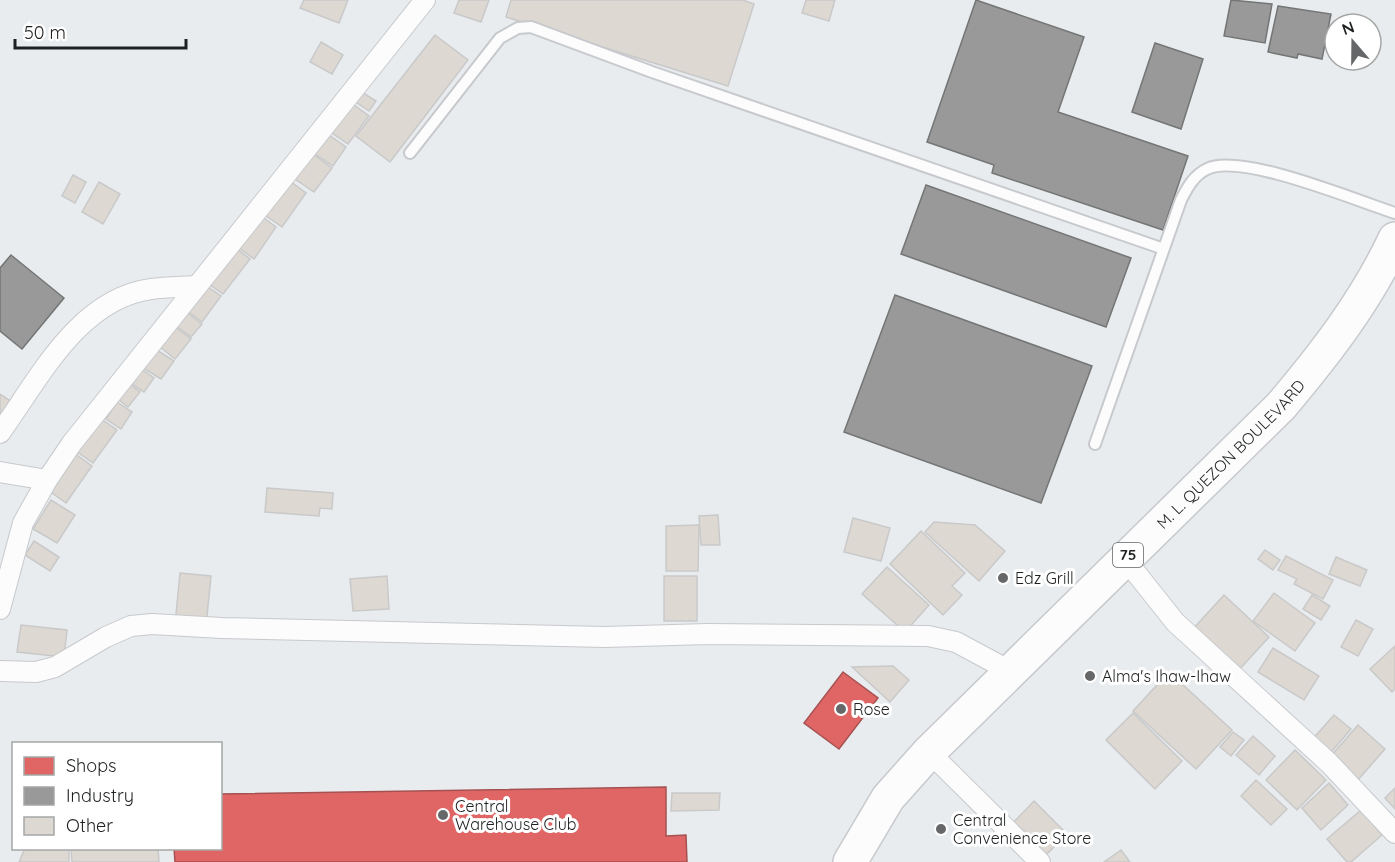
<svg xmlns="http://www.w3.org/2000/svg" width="1395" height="862" font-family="Quicksand,sans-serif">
<rect width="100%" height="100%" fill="#e9ecef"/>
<g fill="#e06666" stroke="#a65151" stroke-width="1.5">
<polygon points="843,672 878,698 839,749 804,723"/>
<polygon points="666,787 666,836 686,835 687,862 175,862 174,848 220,848 220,794"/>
</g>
<g fill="#999" stroke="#747575" stroke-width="1.5">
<polygon points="976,0 1084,37 1058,112 1188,156 1163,230 992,173 994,165 927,142"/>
<polygon points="1231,0 1272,4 1265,43 1224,36"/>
<polygon points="1278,6 1331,14 1322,59 1298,54 1297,58 1268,52"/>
<polygon points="1155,43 1203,59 1181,129 1132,112"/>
<polygon points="926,185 1131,258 1106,327 901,254"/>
<polygon points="11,255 64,298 22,349 0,331 0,268"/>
<polygon points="895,295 1092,366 1041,503 844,432"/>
</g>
<g fill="#ddd8d2" stroke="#c9c9ca" stroke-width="1.5">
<polygon points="304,0 348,0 339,23 300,8"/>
<polygon points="459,0 489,0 481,22 454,13"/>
<polygon points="511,0 743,0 754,4 728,86 506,17"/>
<polygon points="806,0 835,0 829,21 802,13"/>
<polygon points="435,35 468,60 390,162 356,136"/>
<polygon points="321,42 343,55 332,74 310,62"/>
<polygon points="360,91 376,101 369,111 353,100"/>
<polygon points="350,102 369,116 348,144 329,131"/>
<polygon points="326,133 346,147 333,166 312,152"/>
<polygon points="313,154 332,168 314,192 295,179"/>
<polygon points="73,175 86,182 75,203 62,196"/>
<polygon points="290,181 306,193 282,227 265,215"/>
<polygon points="99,182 120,194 103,224 82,212"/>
<polygon points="261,216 276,227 254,259 239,248"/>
<polygon points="233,246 250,259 223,294 206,282"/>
<polygon points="205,285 221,296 202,322 186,310"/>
<polygon points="186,312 202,324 191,337 175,325"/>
<polygon points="174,326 191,339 175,359 159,346"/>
<polygon points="155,349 174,361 161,379 143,368"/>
<polygon points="137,366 154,378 144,392 127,381"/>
<polygon points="124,380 140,392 128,407 113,395"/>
<polygon points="0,394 12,402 0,419"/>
<polygon points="117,402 132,412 121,429 106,419"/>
<polygon points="97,416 117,430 93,463 73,449"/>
<polygon points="74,453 92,466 66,503 48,490"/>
<polygon points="267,488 333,493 332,509 320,508 319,516 265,512"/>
<polygon points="51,500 75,515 57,543 33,529"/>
<polygon points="718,515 720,545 701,545 699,516"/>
<polygon points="853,518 890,528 881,561 844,552"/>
<polygon points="934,522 975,525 1005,551 979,581 925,532"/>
<polygon points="699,525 698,571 666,571 666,526"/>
<polygon points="921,531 965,573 952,586 962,595 943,615 890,564"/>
<polygon points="34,541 59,557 50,571 25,555"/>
<polygon points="1265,550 1280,560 1273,570 1258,559"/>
<polygon points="1286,556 1333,580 1323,599 1294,584 1297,579 1278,570"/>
<polygon points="1336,557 1367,570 1360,586 1329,574"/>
<polygon points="887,567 929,605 905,632 862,594"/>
<polygon points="180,573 211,576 206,626 175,624"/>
<polygon points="387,576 389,609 353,611 350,579"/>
<rect x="664" y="576" width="33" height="45"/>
<polygon points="1274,593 1315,623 1295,651 1253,621"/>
<polygon points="1224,595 1269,637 1238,671 1192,630"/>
<polygon points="1312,595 1330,606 1321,620 1303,609"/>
<polygon points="1356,620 1373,629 1358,656 1341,647"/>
<polygon points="21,625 67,630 64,657 17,652"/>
<polygon points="1395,646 1395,689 1392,692 1370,669"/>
<polygon points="1273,648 1319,676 1304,700 1258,672"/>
<polygon points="893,666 909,680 890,702 852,667"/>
<polygon points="1169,672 1232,730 1196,769 1133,711"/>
<polygon points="1133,713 1182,761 1155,789 1106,740"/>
<polygon points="1334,715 1351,729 1327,757 1310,742"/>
<polygon points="1358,725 1385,749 1357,781 1330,757"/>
<polygon points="1233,732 1244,740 1231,756 1220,747"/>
<polygon points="1253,736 1275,756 1259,775 1236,755"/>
<polygon points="1295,750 1326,780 1297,810 1266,780"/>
<polygon points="1256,780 1287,809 1271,825 1241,796"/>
<polygon points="1329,783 1348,805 1321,830 1302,808"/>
<polygon points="1395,788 1395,809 1385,798"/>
<polygon points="672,793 720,793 719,810 671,811"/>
<polygon points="1034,801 1067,834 1043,858 1010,826"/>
<polygon points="1361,810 1382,835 1351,862 1347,862 1327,839"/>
<polygon points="25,848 69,848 69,862 19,862"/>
<polygon points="71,848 158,848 159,862 72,862"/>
<polygon points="1121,850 1130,862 1104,862"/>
</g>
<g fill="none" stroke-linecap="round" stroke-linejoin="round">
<g stroke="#c7c9cc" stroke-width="14">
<g id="service">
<polyline points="410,153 500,38 518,28 531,27 652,72 1161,248"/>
<path d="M 1095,444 L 1181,200 C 1187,188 1194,175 1207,169 C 1241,152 1357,201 1395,213"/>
</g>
</g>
<g stroke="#c7c9cc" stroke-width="22">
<g id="minor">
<path d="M 0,433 C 39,379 78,299 151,289 C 166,287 182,287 197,286"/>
<polyline points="0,472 47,480"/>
<polyline points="1125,559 1175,622 1329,763 1395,833"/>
<polyline points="0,609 23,523 47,480 72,443 425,0"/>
<polyline points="0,671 36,672 55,667 106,637 131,626 152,624 222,628 604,637 708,634 928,636 956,642 1010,671"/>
<polyline points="929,752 1040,862"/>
</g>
</g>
<g stroke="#c7c9cc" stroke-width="36">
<g id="trunk">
<path id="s1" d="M 850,862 L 888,798 L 929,752 L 1281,406 C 1325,354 1366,301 1395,239"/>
</g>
</g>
<use href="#service" stroke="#fcfcfd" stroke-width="10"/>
<use href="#minor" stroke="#fcfcfd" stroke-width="20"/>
<use href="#trunk" stroke="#fcfcfd" stroke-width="33"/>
</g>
<g fill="#656769" stroke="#fff" stroke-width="2">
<circle cx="1003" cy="578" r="6"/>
<circle cx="1090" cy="676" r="6"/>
<circle cx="841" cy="709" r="6"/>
<circle cx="443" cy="815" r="6"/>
<circle cx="941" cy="829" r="6"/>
</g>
<g text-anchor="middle" stroke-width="6" stroke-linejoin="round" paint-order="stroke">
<rect fill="#fff" stroke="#626364" stroke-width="1.5" x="1113" y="543" width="30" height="24" rx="4.5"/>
<g font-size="15" font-weight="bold" fill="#1e2021">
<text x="1128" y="560">75</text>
</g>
<g font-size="16" fill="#1e2021" stroke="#fff">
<text dy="6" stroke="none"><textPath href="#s1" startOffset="560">M. L. QUEZON BOULEVARD</textPath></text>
</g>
<g font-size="16" fill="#1e2021" stroke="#fff" text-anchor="start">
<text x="1015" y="584">Edz Grill</text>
<text x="1102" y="682">Alma's Ihaw-Ihaw</text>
<text x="853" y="715">Rose</text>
<text x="455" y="812">Central<tspan x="455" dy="18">Warehouse Club</tspan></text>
<text x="953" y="826">Central<tspan x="953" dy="18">Convenience Store</tspan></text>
</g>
</g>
<rect x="12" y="742" width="210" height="108" fill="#ffffff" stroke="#a5a6a6" stroke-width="1.5"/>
<rect x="24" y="757" width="30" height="18" fill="#e06666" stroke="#a5a6a6" stroke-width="1.5"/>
<text x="66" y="772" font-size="18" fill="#1e2021">Shops</text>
<rect x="24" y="787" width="30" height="18" fill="#999999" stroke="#a5a6a6" stroke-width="1.5"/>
<text x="66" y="802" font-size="18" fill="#1e2021">Industry</text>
<rect x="24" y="817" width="30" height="18" fill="#ddd8d2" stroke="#a5a6a6" stroke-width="1.5"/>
<text x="66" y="832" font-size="18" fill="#1e2021">Other</text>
<g transform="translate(1353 42) rotate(340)"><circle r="28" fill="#ffffff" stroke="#a5a6a6" stroke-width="1.5"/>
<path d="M0-4.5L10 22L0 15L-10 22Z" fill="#656769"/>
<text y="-9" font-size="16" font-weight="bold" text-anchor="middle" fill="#1e2021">N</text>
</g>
<path d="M15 39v9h171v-9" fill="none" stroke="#1e2021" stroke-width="3"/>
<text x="24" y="39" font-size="18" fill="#1e2021" stroke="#ffffff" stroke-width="4.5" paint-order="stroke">50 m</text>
</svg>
